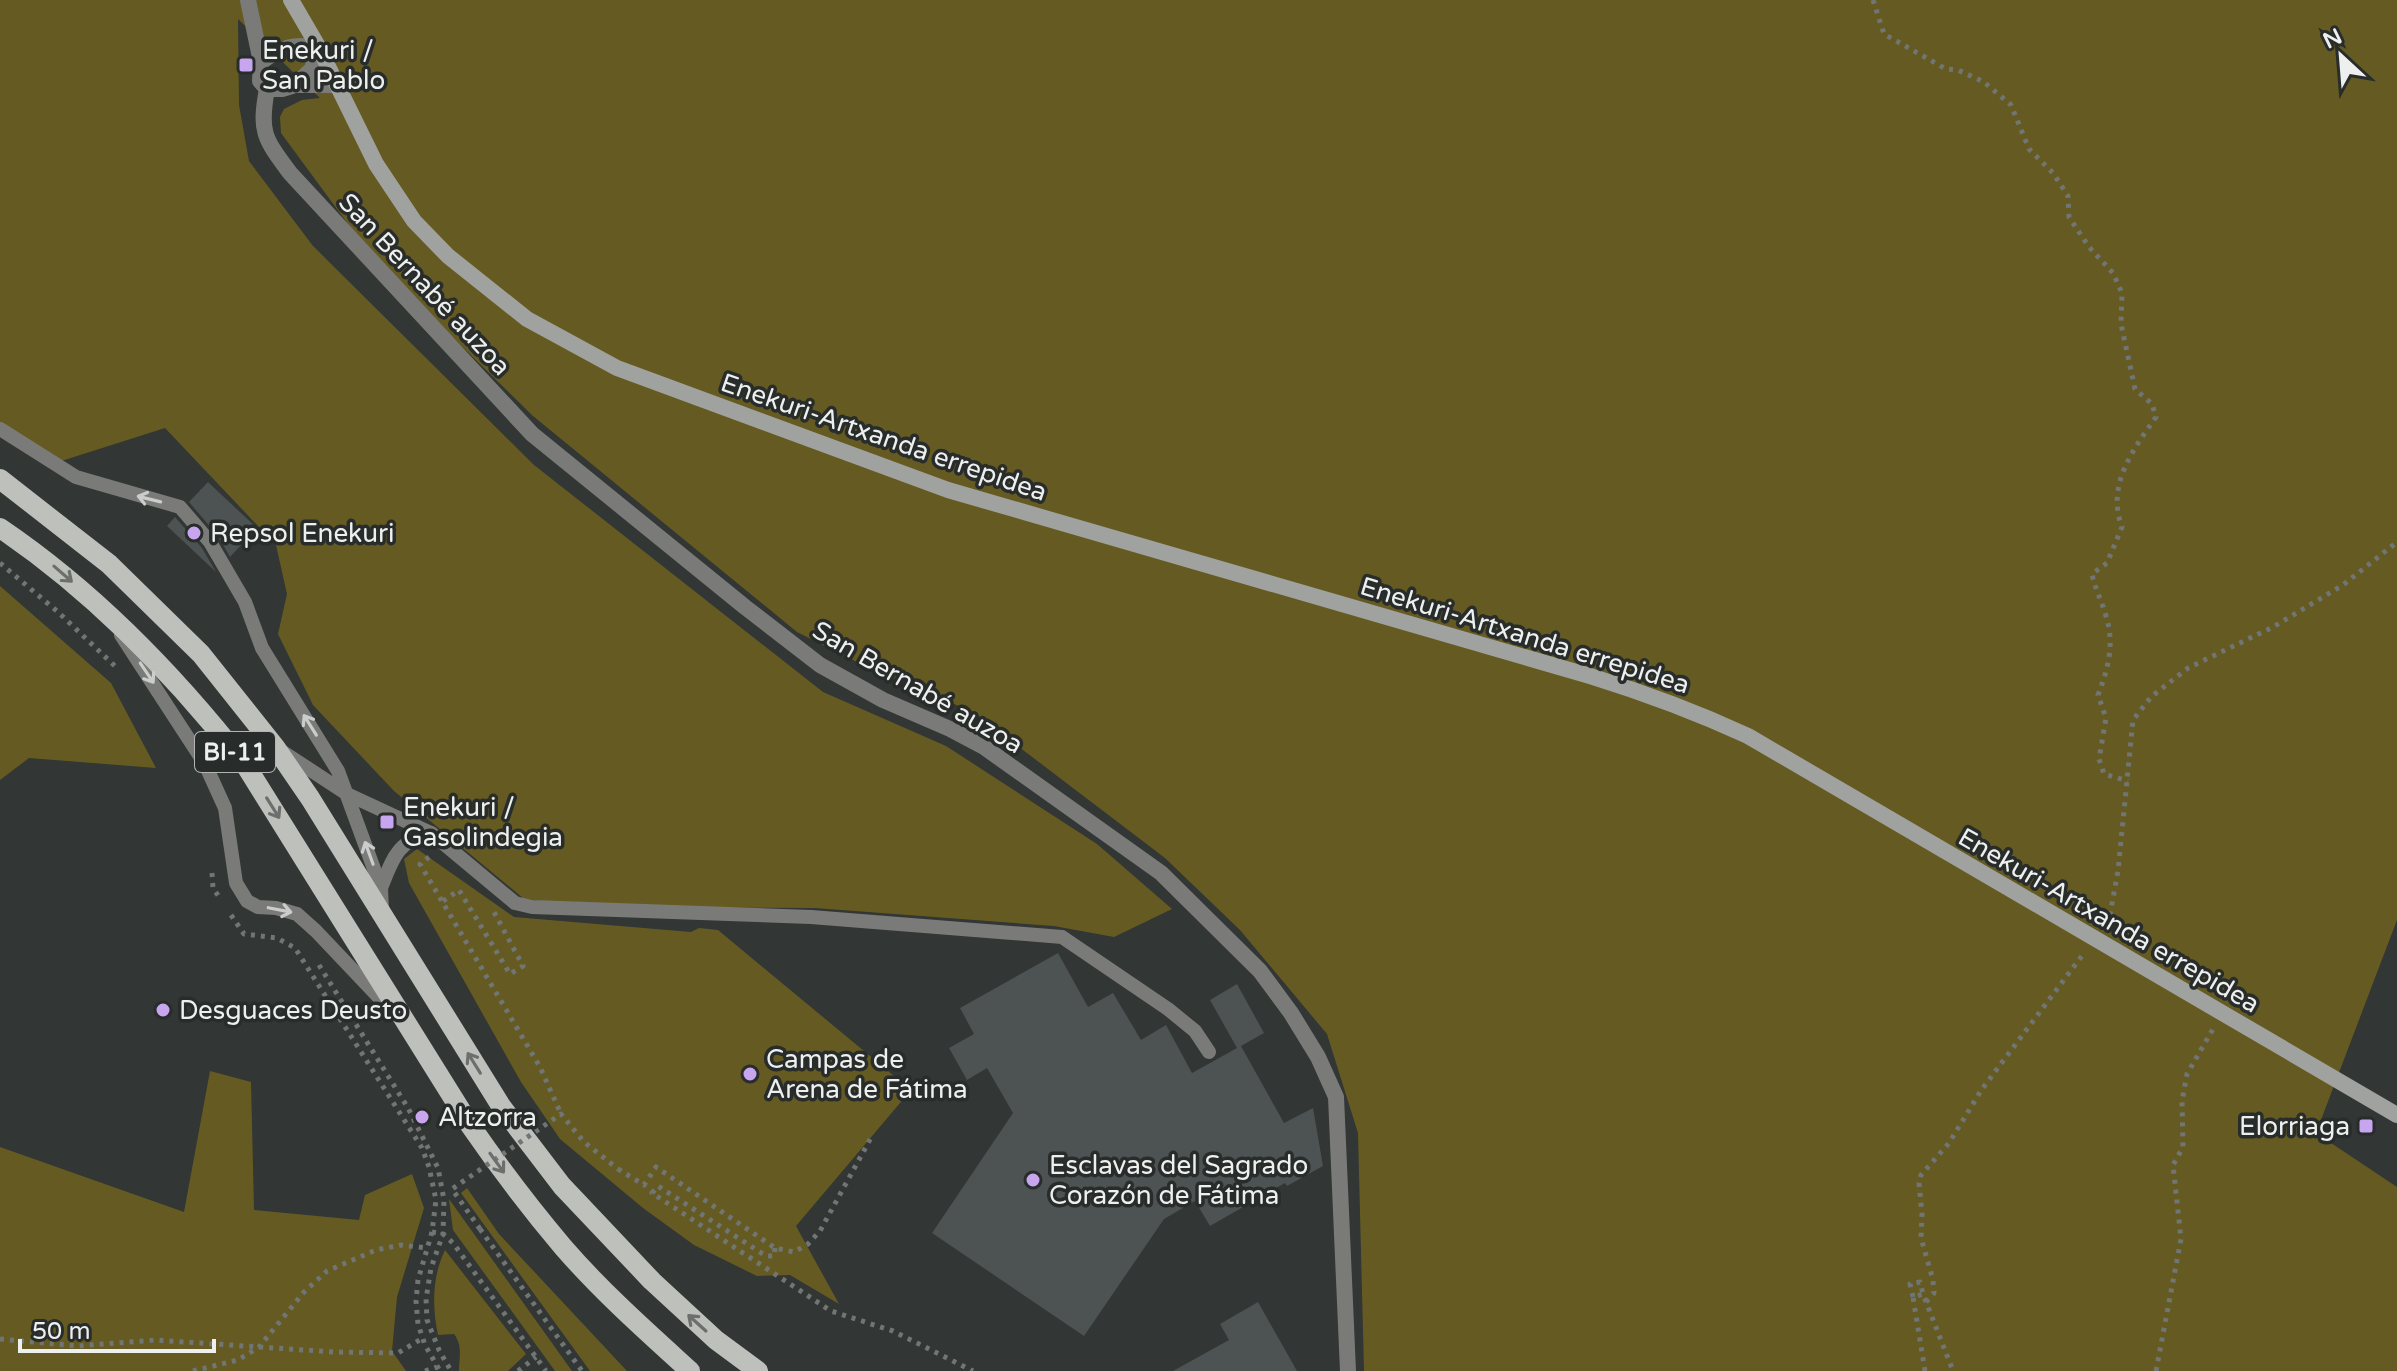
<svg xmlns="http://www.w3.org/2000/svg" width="2397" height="1371" font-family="'Varela Round',sans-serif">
<rect width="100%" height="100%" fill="#323634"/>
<g fill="#655b22">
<polygon points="0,0 2397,0 2397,920 2316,1133 2397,1187 2397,1371 1364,1371 1358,1133 1327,1034 1240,930 1165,858 973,712 871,669 797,632 533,416 376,262 281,133 280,117 284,109 302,100 320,98 238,19 239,105 249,161 313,246 534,465 823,692 946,746 1097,844 1172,909 1114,937 1054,926 815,908 568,907 523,898 394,791 313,705 278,634 287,594 276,545 165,428 55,463 0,427"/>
<polygon points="0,586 111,683 156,768 29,758 0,780"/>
<polygon points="417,849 514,917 691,932 699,928 718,930 911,1090 796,1226 839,1304 790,1275 757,1276 694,1245 643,1208 560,1139 521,1082 409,883 404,859"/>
<polygon points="210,1071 251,1082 254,1210 359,1220 365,1195 412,1174 424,1208 397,1297 392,1351 406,1371 0,1371 0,1147 184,1212"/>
<polygon points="467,1188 499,1234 627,1371 590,1371 461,1193"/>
<polygon points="449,1199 572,1371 555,1371 453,1230"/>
<path d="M 445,1250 L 526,1354 L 508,1371 L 459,1371 C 459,1356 463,1346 454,1334 L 438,1335 C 432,1306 432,1277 445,1250 Z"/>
</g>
<g fill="#4d5252">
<polygon points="208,482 257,528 230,557 218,536 189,502"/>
<polygon points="175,517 202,548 216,572 167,526"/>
<polygon points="1058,953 1088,1007 1113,993 1141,1040 1166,1025 1192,1073 1237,1048 1210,1000 1237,984 1264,1033 1241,1046 1284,1123 1313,1108 1323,1166 1287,1186 1285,1183 1210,1226 1195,1201 1164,1219 1084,1336 932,1233 1013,1113 987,1068 967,1080 949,1048 974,1034 960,1008"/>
<polygon points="1258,1302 1297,1371 1173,1371 1229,1340 1220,1324"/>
</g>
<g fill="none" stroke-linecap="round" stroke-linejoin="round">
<g stroke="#717573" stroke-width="5" stroke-dasharray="4 6" stroke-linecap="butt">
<path d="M 1873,0 L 1884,34 L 1946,69 L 1958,70 L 1984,82 L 2011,105 L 2029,149 L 2053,173 L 2068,196 L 2069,217 L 2089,247 L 2113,273 L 2122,293 L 2121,324 L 2135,389 L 2152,404 L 2156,417 C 2133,450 2106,485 2122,527 L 2107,563 L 2092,574 C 2095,589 2102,601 2106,616 C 2115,644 2108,669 2098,695 L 2106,718 L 2099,759 L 2104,774 L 2128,781"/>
<polyline points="0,563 58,612 117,668"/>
<polyline points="429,857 420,864 540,1067 561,1114"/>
<polyline points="212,873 213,888 219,897"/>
<polyline points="443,901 459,890 510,974 523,966 494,912"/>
<polyline points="231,915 244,934 277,938 295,948 422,1148 429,1167 436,1200 432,1232 418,1280 416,1301 418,1324 425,1345 440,1371"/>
<polyline points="2108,925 2118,871 2133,720 2151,697 2188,668 2273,627 2343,585 2397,542"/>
<polyline points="319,965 408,1108 438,1168 444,1200 443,1234 431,1268 426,1299 427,1320 439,1350 451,1371"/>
<polyline points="618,1169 644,1185 656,1167 775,1248 794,1252 808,1244 820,1231 873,1134"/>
<polyline points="480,1229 582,1371"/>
<polyline points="432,1232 443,1234 453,1243 546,1371"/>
<polyline points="775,1248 774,1256 766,1256 658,1186 652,1193 831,1311 893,1331 973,1371"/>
<polyline points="1913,1297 1910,1284 1920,1282 1923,1294"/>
<polyline points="1926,1302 1934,1293 1933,1280 1921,1238 1922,1214 1919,1183 1921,1175 1949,1143 1982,1089 2084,953"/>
<polyline points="0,1339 78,1346 155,1340 334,1352 398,1353 423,1338"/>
<polyline points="193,1371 238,1360 259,1347 304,1292 327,1271 376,1250 401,1245 427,1248"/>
<polyline points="425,1371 437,1367"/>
<polyline points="518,1371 536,1357"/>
<polyline points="1925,1371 1913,1297 1923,1294 1953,1371"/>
<polyline points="2156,1371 2181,1239 2173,1165 2183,1147 2182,1101 2187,1074 2213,1029"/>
</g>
<g stroke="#7a7b79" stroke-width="14">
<polyline points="0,429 76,477 180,507 210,542 245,602 262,648 338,771 381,888 382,911"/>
<polyline points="121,635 205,764 225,808 236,883 247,901 258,907 276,908 297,914 316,931 389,1008"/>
<polyline points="283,752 347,794 431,833 515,903 532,907 811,917 1062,937 1168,1009 1195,1031 1209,1052"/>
<path d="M 381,888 C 393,858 397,841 431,833"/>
</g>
<g stroke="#7a7b79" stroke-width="16">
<polyline points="248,0 261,62 260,81 267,89 282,89 295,85 337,85"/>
<path d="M 261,62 C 281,47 295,43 319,48 L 312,69 L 295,85"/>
<path d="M 267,89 C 259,132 264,138 290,173 L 532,434 L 745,607 L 820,665 L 883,700 L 950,729 L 984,747 L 1161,873 L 1260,971 L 1291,1013 L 1318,1057 L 1336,1097 L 1348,1371"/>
</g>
<path stroke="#a0a29f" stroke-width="16" d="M 291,0 L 319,48 L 376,164 L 414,221 L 448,256 L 527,319 L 617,368 L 948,490 L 1590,676 C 1645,693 1696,712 1748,736 L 2397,1115"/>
<g stroke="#bec0bc" stroke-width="20">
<polyline points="0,479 109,564 201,654 275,747 310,798 501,1106 562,1186 652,1281 716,1340 758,1371"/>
<path d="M 0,528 C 96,593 175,675 246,766 L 470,1125 C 499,1167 530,1208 563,1247 C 602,1292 646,1331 690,1371"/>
</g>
<polyline stroke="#717573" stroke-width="5" stroke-dasharray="4 6" stroke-linecap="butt" points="480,1229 452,1189 561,1114 584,1142 618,1169"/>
</g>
<defs><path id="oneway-shaft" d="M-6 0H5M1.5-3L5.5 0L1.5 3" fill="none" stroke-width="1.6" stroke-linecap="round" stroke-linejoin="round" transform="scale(2)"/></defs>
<g stroke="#cacdcb">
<use href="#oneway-shaft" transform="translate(149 499) rotate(-166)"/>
<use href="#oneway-shaft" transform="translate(147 673) rotate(56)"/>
<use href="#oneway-shaft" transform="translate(310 725) rotate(-122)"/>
<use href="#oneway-shaft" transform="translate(369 853) rotate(-110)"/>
<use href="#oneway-shaft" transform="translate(280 910) rotate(11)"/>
</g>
<g stroke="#6c6f6c">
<use href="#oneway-shaft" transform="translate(63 574) rotate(41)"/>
<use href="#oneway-shaft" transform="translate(273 808) rotate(58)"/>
<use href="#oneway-shaft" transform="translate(474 1063) rotate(-122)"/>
<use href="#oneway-shaft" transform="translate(497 1163) rotate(54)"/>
<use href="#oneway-shaft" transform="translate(697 1323) rotate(-138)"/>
</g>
<g fill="#c7a6ef" stroke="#282c2a" stroke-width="3">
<rect x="238" y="57" width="16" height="16" rx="4"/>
<circle cx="194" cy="533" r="8"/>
<rect x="379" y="814" width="16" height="16" rx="4"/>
<circle cx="163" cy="1010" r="8"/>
<circle cx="750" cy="1074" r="8"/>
<circle cx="422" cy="1117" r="8"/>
<rect x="2358" y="1118" width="16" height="16" rx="4"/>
<circle cx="1033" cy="1180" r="8"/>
</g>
<g text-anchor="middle" stroke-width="7" stroke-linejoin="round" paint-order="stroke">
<rect fill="#282c2a" stroke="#b2b5b3" stroke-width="2" x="195" y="732" width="80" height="40" rx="6"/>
<g font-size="24" font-weight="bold" fill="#edf0ee">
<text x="235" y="760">BI-11</text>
</g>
<g font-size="26" fill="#edf0ee" stroke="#282c2a" text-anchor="start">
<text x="262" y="59">Enekuri /<tspan x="262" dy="30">San Pablo</tspan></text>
<text x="210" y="542">Repsol Enekuri</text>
<text x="403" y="816">Enekuri /<tspan x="403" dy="30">Gasolindegia</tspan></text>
<text x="179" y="1019">Desguaces Deusto</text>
<text x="766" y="1068">Campas de<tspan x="766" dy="30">Arena de Fátima</tspan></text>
<text x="438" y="1126">Altzorra</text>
<text x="2350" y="1135" text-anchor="end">Elorriaga</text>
<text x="1049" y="1174">Esclavas del Sagrado<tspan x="1049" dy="30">Corazón de Fátima</tspan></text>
</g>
<g font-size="26" fill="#edf0ee" stroke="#282c2a">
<text transform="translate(425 284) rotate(47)" y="9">San Bernabé auzoa</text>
<text transform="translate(884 437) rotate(19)" y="9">Enekuri-Artxanda errepidea</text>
<text transform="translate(1525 635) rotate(17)" y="9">Enekuri-Artxanda errepidea</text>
<text transform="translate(918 687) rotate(30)" y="9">San Bernabé auzoa</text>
<text transform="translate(2109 920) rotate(30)" y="9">Enekuri-Artxanda errepidea</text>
</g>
</g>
<g transform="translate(2341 56) rotate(334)" stroke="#282c2a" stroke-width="6" paint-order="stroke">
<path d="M0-6L14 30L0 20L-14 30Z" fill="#edf0ee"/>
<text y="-12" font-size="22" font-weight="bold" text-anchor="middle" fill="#edf0ee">N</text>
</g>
<path d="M20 1339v12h194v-12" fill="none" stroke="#edf0ee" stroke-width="4"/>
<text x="32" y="1339" font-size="24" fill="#edf0ee" stroke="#282c2a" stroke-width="6" paint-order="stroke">50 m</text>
</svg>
